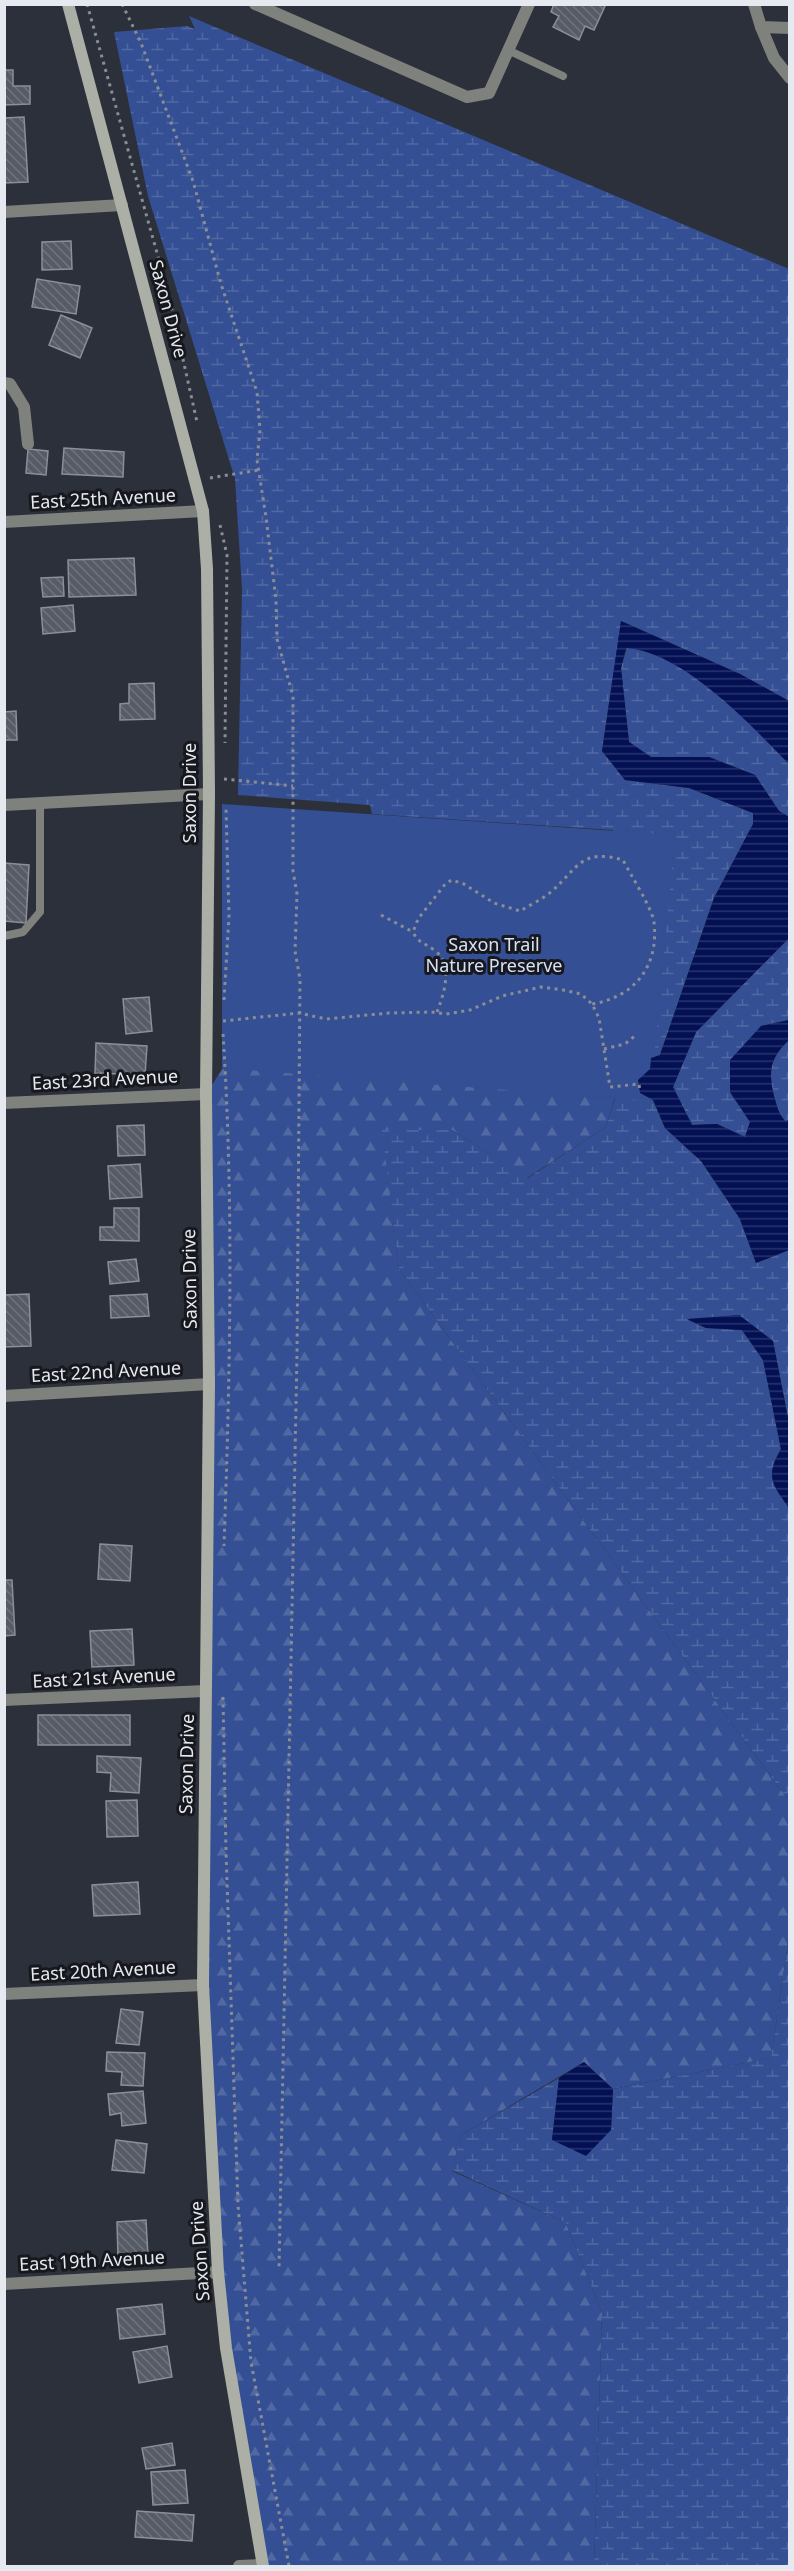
<svg xmlns="http://www.w3.org/2000/svg" width="794" height="2571" font-family="'Noto Sans',sans-serif">
<defs>
<pattern id="forest-firs" width="22" height="20" patternUnits="userSpaceOnUse" patternTransform="scale(1.5)"><rect width="22" height="20" fill="#344f93"/><path d="M5 1l3.5 6h-7zM16 11l3.5 6h-7z" fill="#5168a2"/></pattern>
<pattern id="wetland-marsh" width="20" height="14" patternUnits="userSpaceOnUse" patternTransform="scale(1.5)"><rect width="20" height="14" fill="#344f93"/><path d="M1 5h8M5 5V1M11 12h8M15 12V8" fill="none" stroke="#5168a2"/></pattern>
<pattern id="water-rules" width="6" height="5" patternUnits="userSpaceOnUse" patternTransform="scale(1.5)"><rect width="6" height="5" fill="#031154"/><path d="M0 2.5h6" fill="none" stroke="#28346d"/></pattern>
<pattern id="building-back-hatch" width="6" height="6" patternUnits="userSpaceOnUse" patternTransform="scale(1.5)"><rect width="6" height="6" fill="#565b66"/><path d="M-1 5l2 2M0 0l6 6M5-1l2 2" fill="none" stroke="#6e737c"/></pattern>
</defs>
<rect width="100%" height="100%" fill="#2b303a"/>
<polygon fill="url(#forest-firs)" points="225,1065 615,1098 606,1127 527,1178 452,1130 383,1130 399,1269 789,1801 789,1936 771,2058 613,2089 584,2062 461,2135 452,2171 566,2223 602,2313 594,2566 263,2566 226,2348 203,1985 206,1094"/>
<g fill="url(#wetland-marsh)">
<path d="M 189,16 L 789,269 L 789,701 L 740,674 L 621,621 L 602,751 L 625,780 L 689,788 L 753,813 L 753,824 L 714,898 L 660,1055 L 653,1100 L 665,1128 L 701,1161 L 740,1219 L 756,1263 L 789,1250 L 789,1423 L 773,1341 L 739,1315 L 688,1320 L 706,1328 L 742,1330 L 763,1360 L 781,1449 C 765,1475 773,1485 789,1508 L 789,1801 L 399,1269 L 382,1130 L 452,1130 L 528,1178 L 606,1127 L 664,948 L 613,830 L 372,814 L 370,805 L 238,795 L 242,589 L 235,479 L 148,196 L 114,32 L 187,26 L 195,29 Z"/>
<path d="M 627,647 C 689,656 747,721 789,764 L 789,817 L 779,811 L 755,775 L 709,757 L 651,757 L 629,742 L 621,668 Z"/>
<polygon points="789,938 789,1020 761,1026 730,1092 750,1122 745,1137 717,1124 692,1125 673,1087 696,1032"/>
<path d="M 789,1040 L 789,1120 L 785,1121 C 778,1113 777,1106 774,1096 C 768,1071 770,1058 789,1040 Z"/>
<polygon points="789,1936 789,2566 594,2566 602,2313 566,2223 452,2170 461,2135 559,2078 552,2140 611,2130 613,2089 771,2058"/>
</g>
<polygon fill="#344f93" points="222,804 675,835 650,1101 222,1068"/>
<g fill="url(#water-rules)">
<path d="M 621,621 L 740,674 L 789,701 L 789,764 C 751,725 682,651 626,648 L 621,668 L 629,742 L 651,757 L 709,757 L 755,775 L 779,811 L 789,817 L 789,938 L 696,1032 L 673,1087 L 692,1125 L 717,1124 L 745,1137 L 750,1122 L 730,1092 L 730,1060 L 761,1026 L 789,1020 L 789,1040 C 770,1058 768,1071 774,1096 C 777,1106 778,1113 785,1121 L 789,1120 L 789,1250 L 756,1263 L 740,1219 L 701,1161 L 665,1128 L 653,1100 L 640,1093 L 638,1080 L 650,1069 L 651,1058 L 660,1055 L 714,898 L 753,824 L 753,813 L 689,788 L 625,780 L 602,751 Z"/>
<path d="M 739,1315 L 773,1341 L 789,1423 L 789,1508 C 772,1484 765,1477 781,1449 L 763,1360 L 742,1330 L 706,1328 L 687,1319 Z"/>
<polygon points="584,2062 613,2089 611,2130 586,2156 552,2140 559,2078"/>
</g>
<g fill="url(#building-back-hatch)" stroke="#8a8f9b" stroke-width="1.5">
<polygon points="554,4 601,4 605,6 594,30 585,26 579,40 553,27 559,16 551,12"/>
<polygon points="4,70 13,70 13,86 30,86 30,104 4,105"/>
<polygon points="24,117 28,182 4,183 4,118"/>
<polygon points="71,241 72,269 42,270 42,242"/>
<polygon points="37,279 80,286 76,314 32,307"/>
<polygon points="61,315 92,328 80,358 49,345"/>
<polygon points="64,448 124,452 123,477 62,474"/>
<polygon points="28,449 48,451 46,475 26,473"/>
<polygon points="134,558 136,595 69,597 68,560"/>
<polygon points="63,577 64,596 43,597 41,578"/>
<polygon points="73,605 75,631 43,634 41,608"/>
<polygon points="154,683 155,719 120,720 120,704 129,703 129,684"/>
<polygon points="16,711 17,740 4,740 4,712"/>
<polygon points="4,863 29,865 26,923 4,921"/>
<polygon points="149,997 152,1031 126,1034 123,999"/>
<polygon points="96,1043 147,1046 145,1075 95,1073"/>
<polygon points="144,1125 145,1155 118,1156 117,1126"/>
<polygon points="140,1164 142,1197 110,1199 108,1166"/>
<polygon points="114,1208 139,1208 139,1241 100,1240 100,1227 114,1227"/>
<polygon points="136,1259 139,1281 110,1284 108,1262"/>
<polygon points="29,1294 31,1346 4,1347 4,1295"/>
<polygon points="147,1294 149,1316 111,1318 110,1296"/>
<polygon points="100,1544 132,1546 130,1581 98,1579"/>
<polygon points="4,1580 12,1580 15,1635 4,1636"/>
<polygon points="132,1629 134,1665 92,1667 90,1631"/>
<rect x="38" y="1715" width="92" height="30"/>
<polygon points="97,1756 141,1758 139,1793 110,1791 111,1773 97,1772"/>
<polygon points="137,1800 138,1836 107,1837 106,1801"/>
<polygon points="138,1882 140,1914 94,1916 92,1885"/>
<polygon points="121,2009 143,2012 139,2045 116,2043"/>
<polygon points="107,2052 145,2053 143,2086 121,2085 122,2072 106,2071"/>
<polygon points="143,2091 146,2123 122,2126 121,2113 110,2115 108,2094"/>
<polygon points="116,2140 147,2144 144,2173 112,2170"/>
<polygon points="146,2220 148,2256 118,2257 117,2222"/>
<polygon points="162,2304 165,2334 120,2339 117,2309"/>
<polygon points="167,2346 172,2377 139,2383 133,2352"/>
<polygon points="172,2443 175,2465 146,2469 142,2448"/>
<polygon points="185,2470 188,2503 153,2505 151,2472"/>
<polygon points="137,2511 194,2515 192,2541 135,2537"/>
</g>
<g fill="none" stroke-linecap="round" stroke-linejoin="round">
<g stroke="#898d95" stroke-width="3" stroke-dasharray="3 4.5" stroke-linecap="butt">
<polyline points="87,4 168,292 197,422"/>
<polyline points="122,4 141,43 193,181 221,284 257,392 260,430 257,460 266,517 276,600 277,639 293,696 293,871 297,894 295,951 300,979 297,1354 279,2269"/>
<polyline points="210,478 259,470"/>
<polyline points="220,525 227,555 225,743"/>
<polyline points="224,779 293,786"/>
<polyline points="381,915 413,932"/>
<polyline points="224,1000 229,916 226,809"/>
<path d="M 437,1012 C 444,994 454,964 434,950 C 425,943 418,943 413,932 L 418,919 L 446,883 L 452,880 L 464,884 L 494,903 L 520,911 C 530,905 543,899 552,891 C 578,868 581,848 623,860 C 630,874 652,908 654,922 C 659,966 635,997 592,1004"/>
<polyline points="223,1021 299,1013 326,1019 389,1013 431,1012 446,1014 470,1010 502,996 541,987 563,990 581,994 592,1004 599,1018 610,1087 639,1084 640,1092"/>
<path d="M 223,1034 C 234,1204 230,1375 224,1546"/>
<polyline points="604,1049 625,1044 636,1035"/>
<polyline points="223,1697 226,1852 238,2205 251,2362 289,2566"/>
</g>
<g stroke="#7e817c" stroke-width="8">
<polyline points="508,50 563,76"/>
<polyline points="4,936 23,932 40,912 40,803"/>
</g>
<g stroke="#7e817c" stroke-width="12">
<polyline points="255,4 467,97 489,93 529,4"/>
<polyline points="754,4 761,27 790,28"/>
<polyline points="761,27 774,58 790,78"/>
<polyline points="4,212 122,205"/>
<polyline points="4,383 10,384 24,407 28,444"/>
<polyline points="4,522 203,511"/>
<polyline points="4,805 209,794"/>
<polyline points="4,1103 206,1094"/>
<polyline points="4,1396 209,1384"/>
<polyline points="4,1700 205,1691"/>
<polyline points="4,1994 203,1985"/>
<polyline points="4,2284 218,2272"/>
<polyline points="239,2566 262,2565"/>
</g>
<polyline stroke="#abafa6" stroke-width="12" points="68,4 203,511 207,569 209,794 206,1094 209,1384 203,1985 218,2272 226,2348 263,2566"/>
</g>
<g text-anchor="middle" stroke-width="6" stroke-linejoin="round" paint-order="stroke">
<g font-size="18" fill="#e6e9ef" stroke="#16181d">
<text transform="translate(168 309) rotate(75)" y="6">Saxon Drive</text>
<text transform="translate(103 499) rotate(-3)" y="6">East 25th Avenue</text>
<text transform="translate(190 793) rotate(-90)" y="6">Saxon Drive</text>
<text transform="translate(105 1080) rotate(-3)" y="6">East 23rd Avenue</text>
<text transform="translate(190 1279) rotate(-91)" y="6">Saxon Drive</text>
<text transform="translate(106 1372) rotate(-3)" y="6">East 22nd Avenue</text>
<text transform="translate(104 1678) rotate(-3)" y="6">East 21st Avenue</text>
<text transform="translate(187 1764) rotate(-89)" y="6">Saxon Drive</text>
<text transform="translate(103 1971) rotate(-3)" y="6">East 20th Avenue</text>
<text transform="translate(200 2251) rotate(-94)" y="6">Saxon Drive</text>
<text transform="translate(92 2261) rotate(-3)" y="6">East 19th Avenue</text>
</g>
<g font-size="18" fill="#d7e1f6" stroke="#16181d">
<text x="494" y="951">Saxon Trail<tspan x="494" dy="21">Nature Preserve</tspan></text>
</g>
</g>
<rect width="794" height="2571" fill="none" stroke="#e6e9ef" stroke-width="12"/>
</svg>
